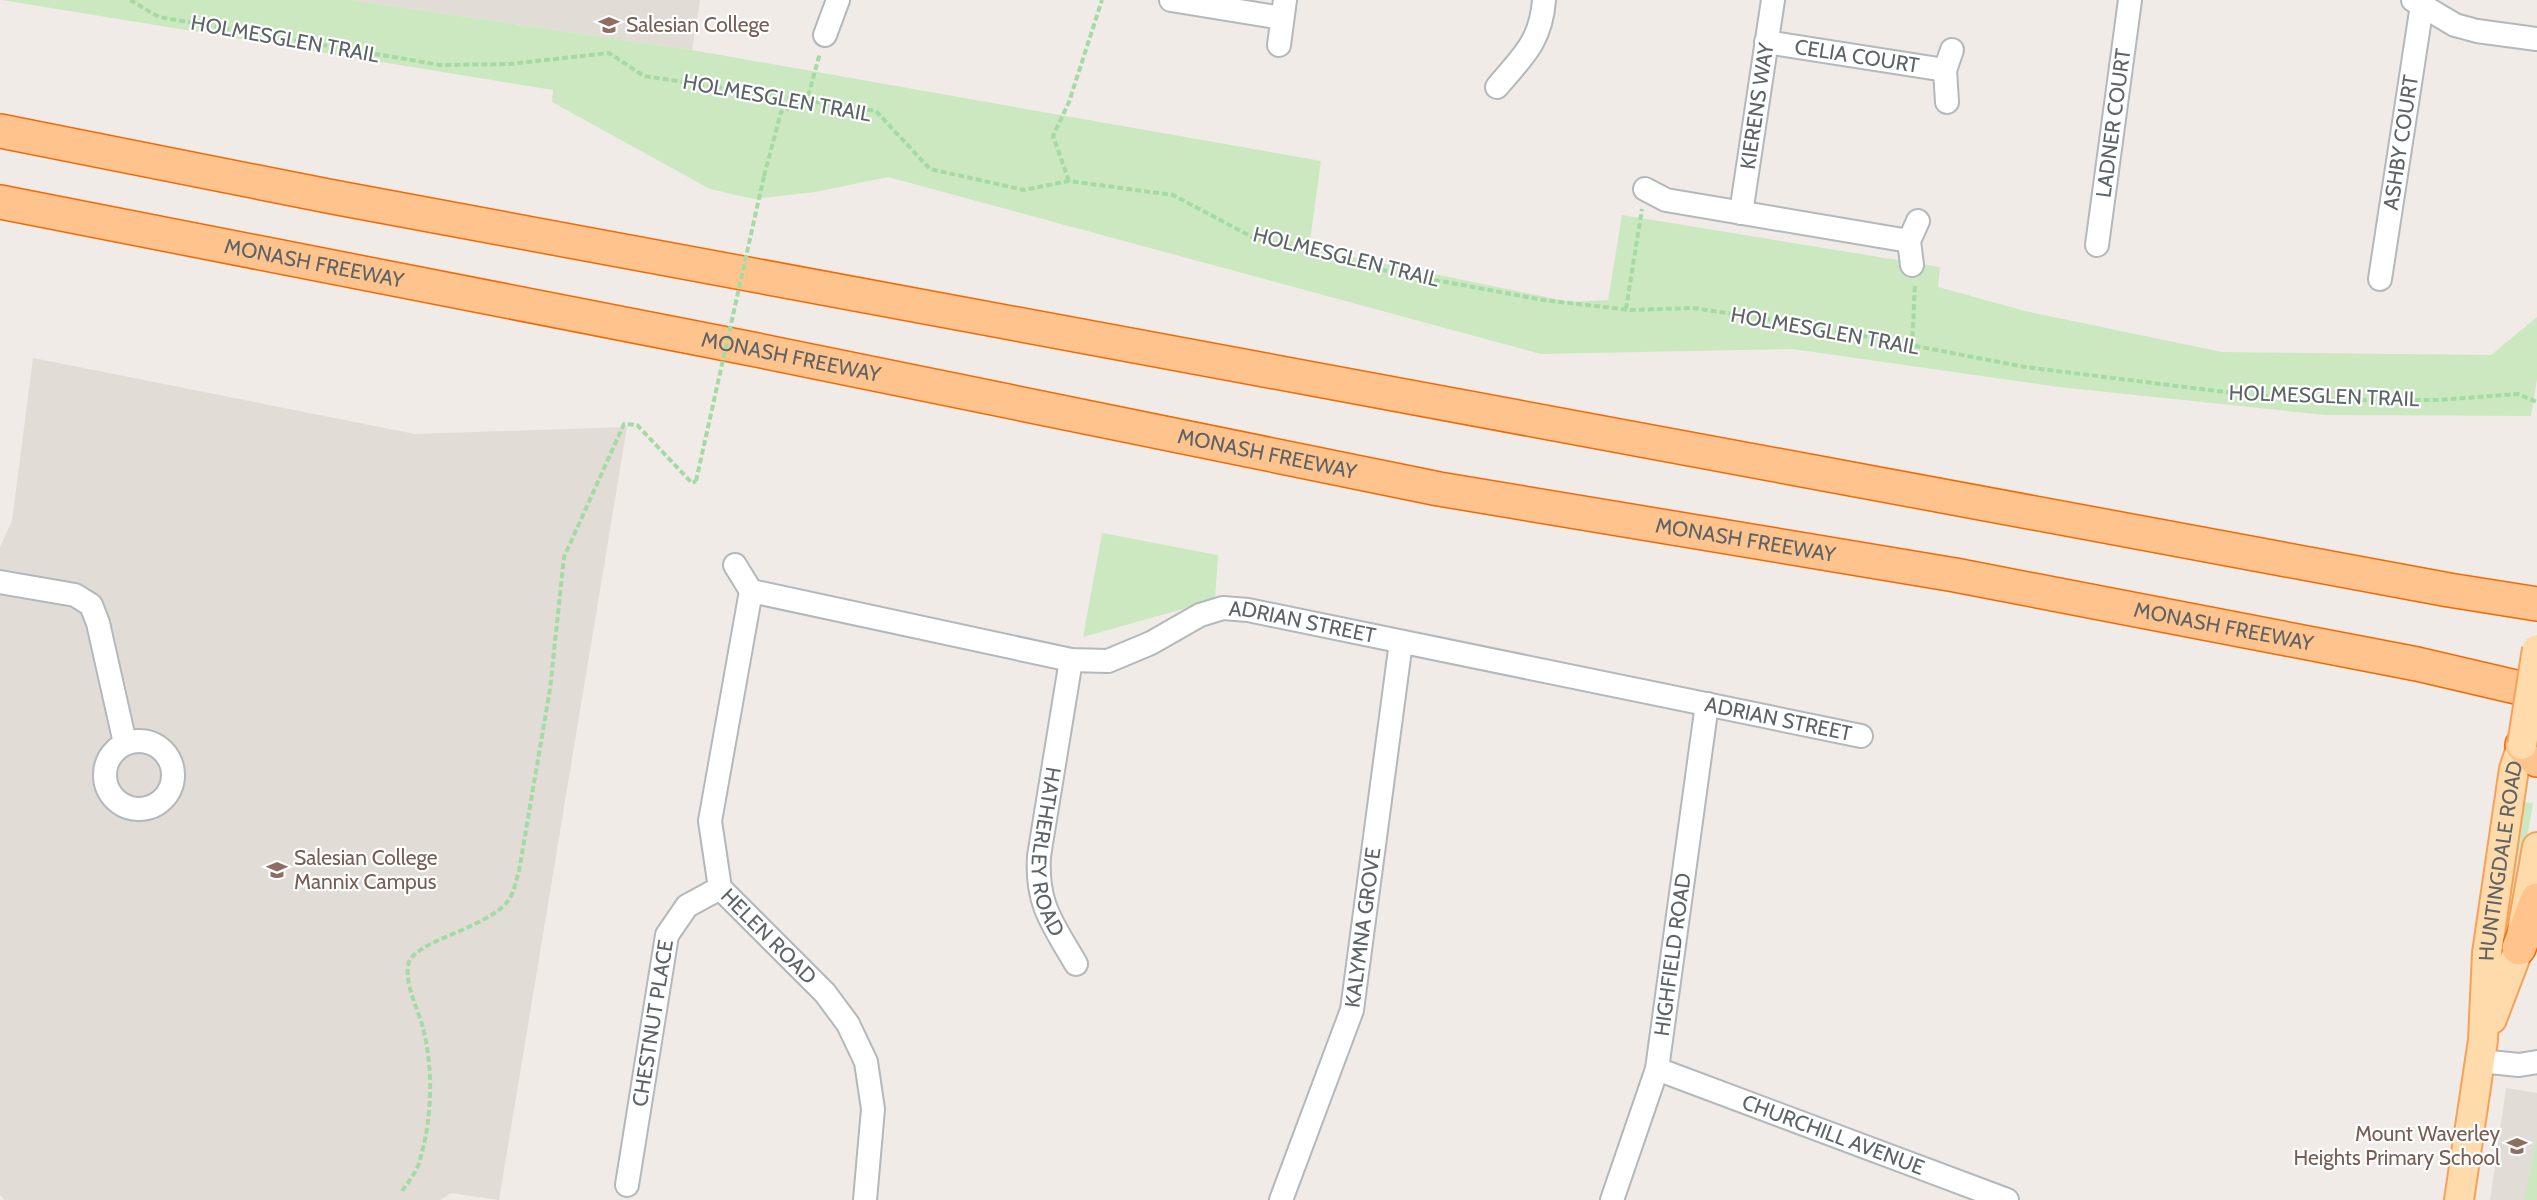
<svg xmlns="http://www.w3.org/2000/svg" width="2537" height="1200" font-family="Cabin,sans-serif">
<rect width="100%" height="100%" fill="#f0ebe6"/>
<g fill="#e2dcd7">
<polygon points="351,0 700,0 692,50"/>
<polygon points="33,358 415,434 627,427 499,1200 451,1193 440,1200 5,1200 0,1195 0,547 12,521"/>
<polygon points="2506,1088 2537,1093 2537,1200 2490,1200"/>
</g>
<g fill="#cce8c1">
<polygon points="2,0 351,0 692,50 1321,161 1309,248 1570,302 1608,300 1622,215 1940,267 1938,287 2025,311 2222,352 2491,355 2537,317 2537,379 2531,416 2325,415 2059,387 1792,349 1541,354 888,177 815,192 754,199 710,189 552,102 553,90"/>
<polygon points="1102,533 1218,555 1215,600 1083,637"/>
<polygon points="2522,802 2533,803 2510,939 2505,951 2503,938"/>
<polygon points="2537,1137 2537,1200 2524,1200"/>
</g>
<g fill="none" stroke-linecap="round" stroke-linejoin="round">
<g stroke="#b3b8bb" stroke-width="26">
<g id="minor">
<polyline points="1171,0 1282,18"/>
<polyline points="2413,0 2455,25 2477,31 2537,39"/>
<polyline points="825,35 838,0"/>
<path id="s1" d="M 1766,42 L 1945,70"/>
<polyline points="1279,45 1285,0"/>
<path d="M 1497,87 C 1522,57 1541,42 1544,0"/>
<polyline points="1947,102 1945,70 1952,50"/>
<polyline points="1645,189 1666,200 1909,241"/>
<path id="s2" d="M 1741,213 L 1773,0"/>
<path id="s3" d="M 2097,245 L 2130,0"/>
<polyline points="1912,265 1909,241 1918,221"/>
<path id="s4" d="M 2380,279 L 2422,5"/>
<polyline points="735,565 751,591"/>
<polyline points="0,582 75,595 91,605 98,623 125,743"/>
<path id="s5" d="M 751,591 L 1071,660 L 1108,661 L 1151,643 L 1200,615 L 1223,608 L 1248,610 L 1861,736"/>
<path id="s6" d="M 751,591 L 710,821 L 720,888 L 825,993 L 848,1024 L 866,1062 L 873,1109 L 865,1200"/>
<path id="s7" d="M 1071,660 L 1039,856 C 1036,905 1053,924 1076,964"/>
<circle cx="139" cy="775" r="34"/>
<polyline points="2480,1061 2519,1065 2537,1062"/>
<path id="s8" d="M 1657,1069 L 2007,1200"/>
<path id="s9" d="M 627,1185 L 667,935 L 687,906 L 720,888"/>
<path id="s10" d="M 1281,1200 L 1352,1010 L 1401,642"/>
<path id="s11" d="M 1612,1200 L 1657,1069 L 1707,704"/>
</g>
</g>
<g stroke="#f7a058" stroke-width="32">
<g id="major">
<polyline points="2492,1019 2519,948 2537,847"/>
<path id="s12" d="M 2459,1200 L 2483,1040 L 2487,953 L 2510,796 L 2514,769 L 2522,745"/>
</g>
</g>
<g stroke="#f66700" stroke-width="36">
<g id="highway">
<polyline points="0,131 333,197 2449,590 2537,604"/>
<path id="s13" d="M 0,202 L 752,349 L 1439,489 L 1955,575 L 2417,664 L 2537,692"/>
<polyline points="2522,745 2537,760"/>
<polyline points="2519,948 2537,900"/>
</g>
</g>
<g stroke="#a4dba4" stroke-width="4" stroke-dasharray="6 3" stroke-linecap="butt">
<polyline points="130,0 159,17 440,65 510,64 609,53 644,76 876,111 930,169 1024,190 1069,181 1173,195 1254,238 1387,271 1543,300 1630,310 1693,308 1801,324 2025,367 2249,395 2337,400 2437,400 2518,394 2537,402"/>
<polyline points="764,176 781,112 807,100 820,53"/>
<polyline points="1069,181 1053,136 1069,102 1102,0"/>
<polyline points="1626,309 1642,209"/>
<polyline points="1912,346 1915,284"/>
<path d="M 402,1191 C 408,1182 416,1173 419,1163 C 432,1121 434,1071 423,1028 C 418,1008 403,982 409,962 C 416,941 487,928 508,901 C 514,893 516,880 519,871 L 550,689 L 564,557 L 624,424 L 637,425 L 692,483 L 696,481"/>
</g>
<use href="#minor" stroke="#fff" stroke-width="22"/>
<use href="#major" stroke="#ffdbac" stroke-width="28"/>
<use href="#highway" stroke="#ffc48e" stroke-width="33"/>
<g stroke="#f7a058" stroke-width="32" stroke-linecap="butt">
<polyline id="major-bridge" points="2522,745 2537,649"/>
</g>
<polyline stroke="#a4dba4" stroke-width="4" stroke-dasharray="6 3" stroke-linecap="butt" points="696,481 764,176"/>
<use href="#major-bridge" stroke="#ffdbac" stroke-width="28"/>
</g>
<defs>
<g id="school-bare" transform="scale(1.62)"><path d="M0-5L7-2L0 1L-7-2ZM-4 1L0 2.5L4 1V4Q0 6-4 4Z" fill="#8d6e63" stroke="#fff" stroke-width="2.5" paint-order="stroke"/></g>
</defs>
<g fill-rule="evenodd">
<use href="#school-bare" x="609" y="25"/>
<use href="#school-bare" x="277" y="870"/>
<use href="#school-bare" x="2517" y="1146"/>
</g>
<g text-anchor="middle" stroke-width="4.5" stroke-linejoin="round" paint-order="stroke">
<g font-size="21" fill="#785e54" stroke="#fff" text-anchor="start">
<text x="626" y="32">Salesian College</text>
<text x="294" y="865">Salesian College<tspan x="294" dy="24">Mannix Campus</tspan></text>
<text x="2500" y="1141" text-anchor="end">Mount Waverley<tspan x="2500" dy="24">Heights Primary School</tspan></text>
</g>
<g font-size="21" fill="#5d6467" stroke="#fff">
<text transform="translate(285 39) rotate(10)" y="7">HOLMESGLEN TRAIL</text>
<text dy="7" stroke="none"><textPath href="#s1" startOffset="92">CELIA COURT</textPath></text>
<text transform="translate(777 98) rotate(10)" y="7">HOLMESGLEN TRAIL</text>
<text dy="7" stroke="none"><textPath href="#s2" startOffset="108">KIERENS WAY</textPath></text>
<text dy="7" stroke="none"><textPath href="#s3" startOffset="123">LADNER COURT</textPath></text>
<text dy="7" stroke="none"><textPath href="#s4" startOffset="138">ASHBY COURT</textPath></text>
<text transform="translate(1346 257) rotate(14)" y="7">HOLMESGLEN TRAIL</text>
<text dy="7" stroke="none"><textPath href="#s13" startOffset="320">MONASH FREEWAY</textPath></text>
<text transform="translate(1825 331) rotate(10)" y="7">HOLMESGLEN TRAIL</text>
<text dy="7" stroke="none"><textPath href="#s13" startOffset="806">MONASH FREEWAY</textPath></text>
<text transform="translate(2324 396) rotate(2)" y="7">HOLMESGLEN TRAIL</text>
<text dy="7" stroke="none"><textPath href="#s13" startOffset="1292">MONASH FREEWAY</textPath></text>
<text dy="7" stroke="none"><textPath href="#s13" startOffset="1778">MONASH FREEWAY</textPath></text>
<text dy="7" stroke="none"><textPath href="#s5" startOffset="572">ADRIAN STREET</textPath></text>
<text dy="7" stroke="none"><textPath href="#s13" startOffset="2264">MONASH FREEWAY</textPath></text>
<text dy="7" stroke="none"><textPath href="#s5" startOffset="1058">ADRIAN STREET</textPath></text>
<text dy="7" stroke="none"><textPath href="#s7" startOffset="195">HATHERLEY ROAD</textPath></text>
<text dy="7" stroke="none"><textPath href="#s12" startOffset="342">HUNTINGDALE ROAD</textPath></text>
<text dy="7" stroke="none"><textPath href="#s10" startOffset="286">KALYMNA GROVE</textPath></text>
<text dy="7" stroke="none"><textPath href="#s6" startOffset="370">HELEN ROAD</textPath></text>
<text dy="7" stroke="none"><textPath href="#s11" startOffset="254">HIGHFIELD ROAD</textPath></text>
<text dy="7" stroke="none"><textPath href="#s9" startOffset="164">CHESTNUT PLACE</textPath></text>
<text dy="7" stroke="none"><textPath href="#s8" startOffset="188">CHURCHILL AVENUE</textPath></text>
</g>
</g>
</svg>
